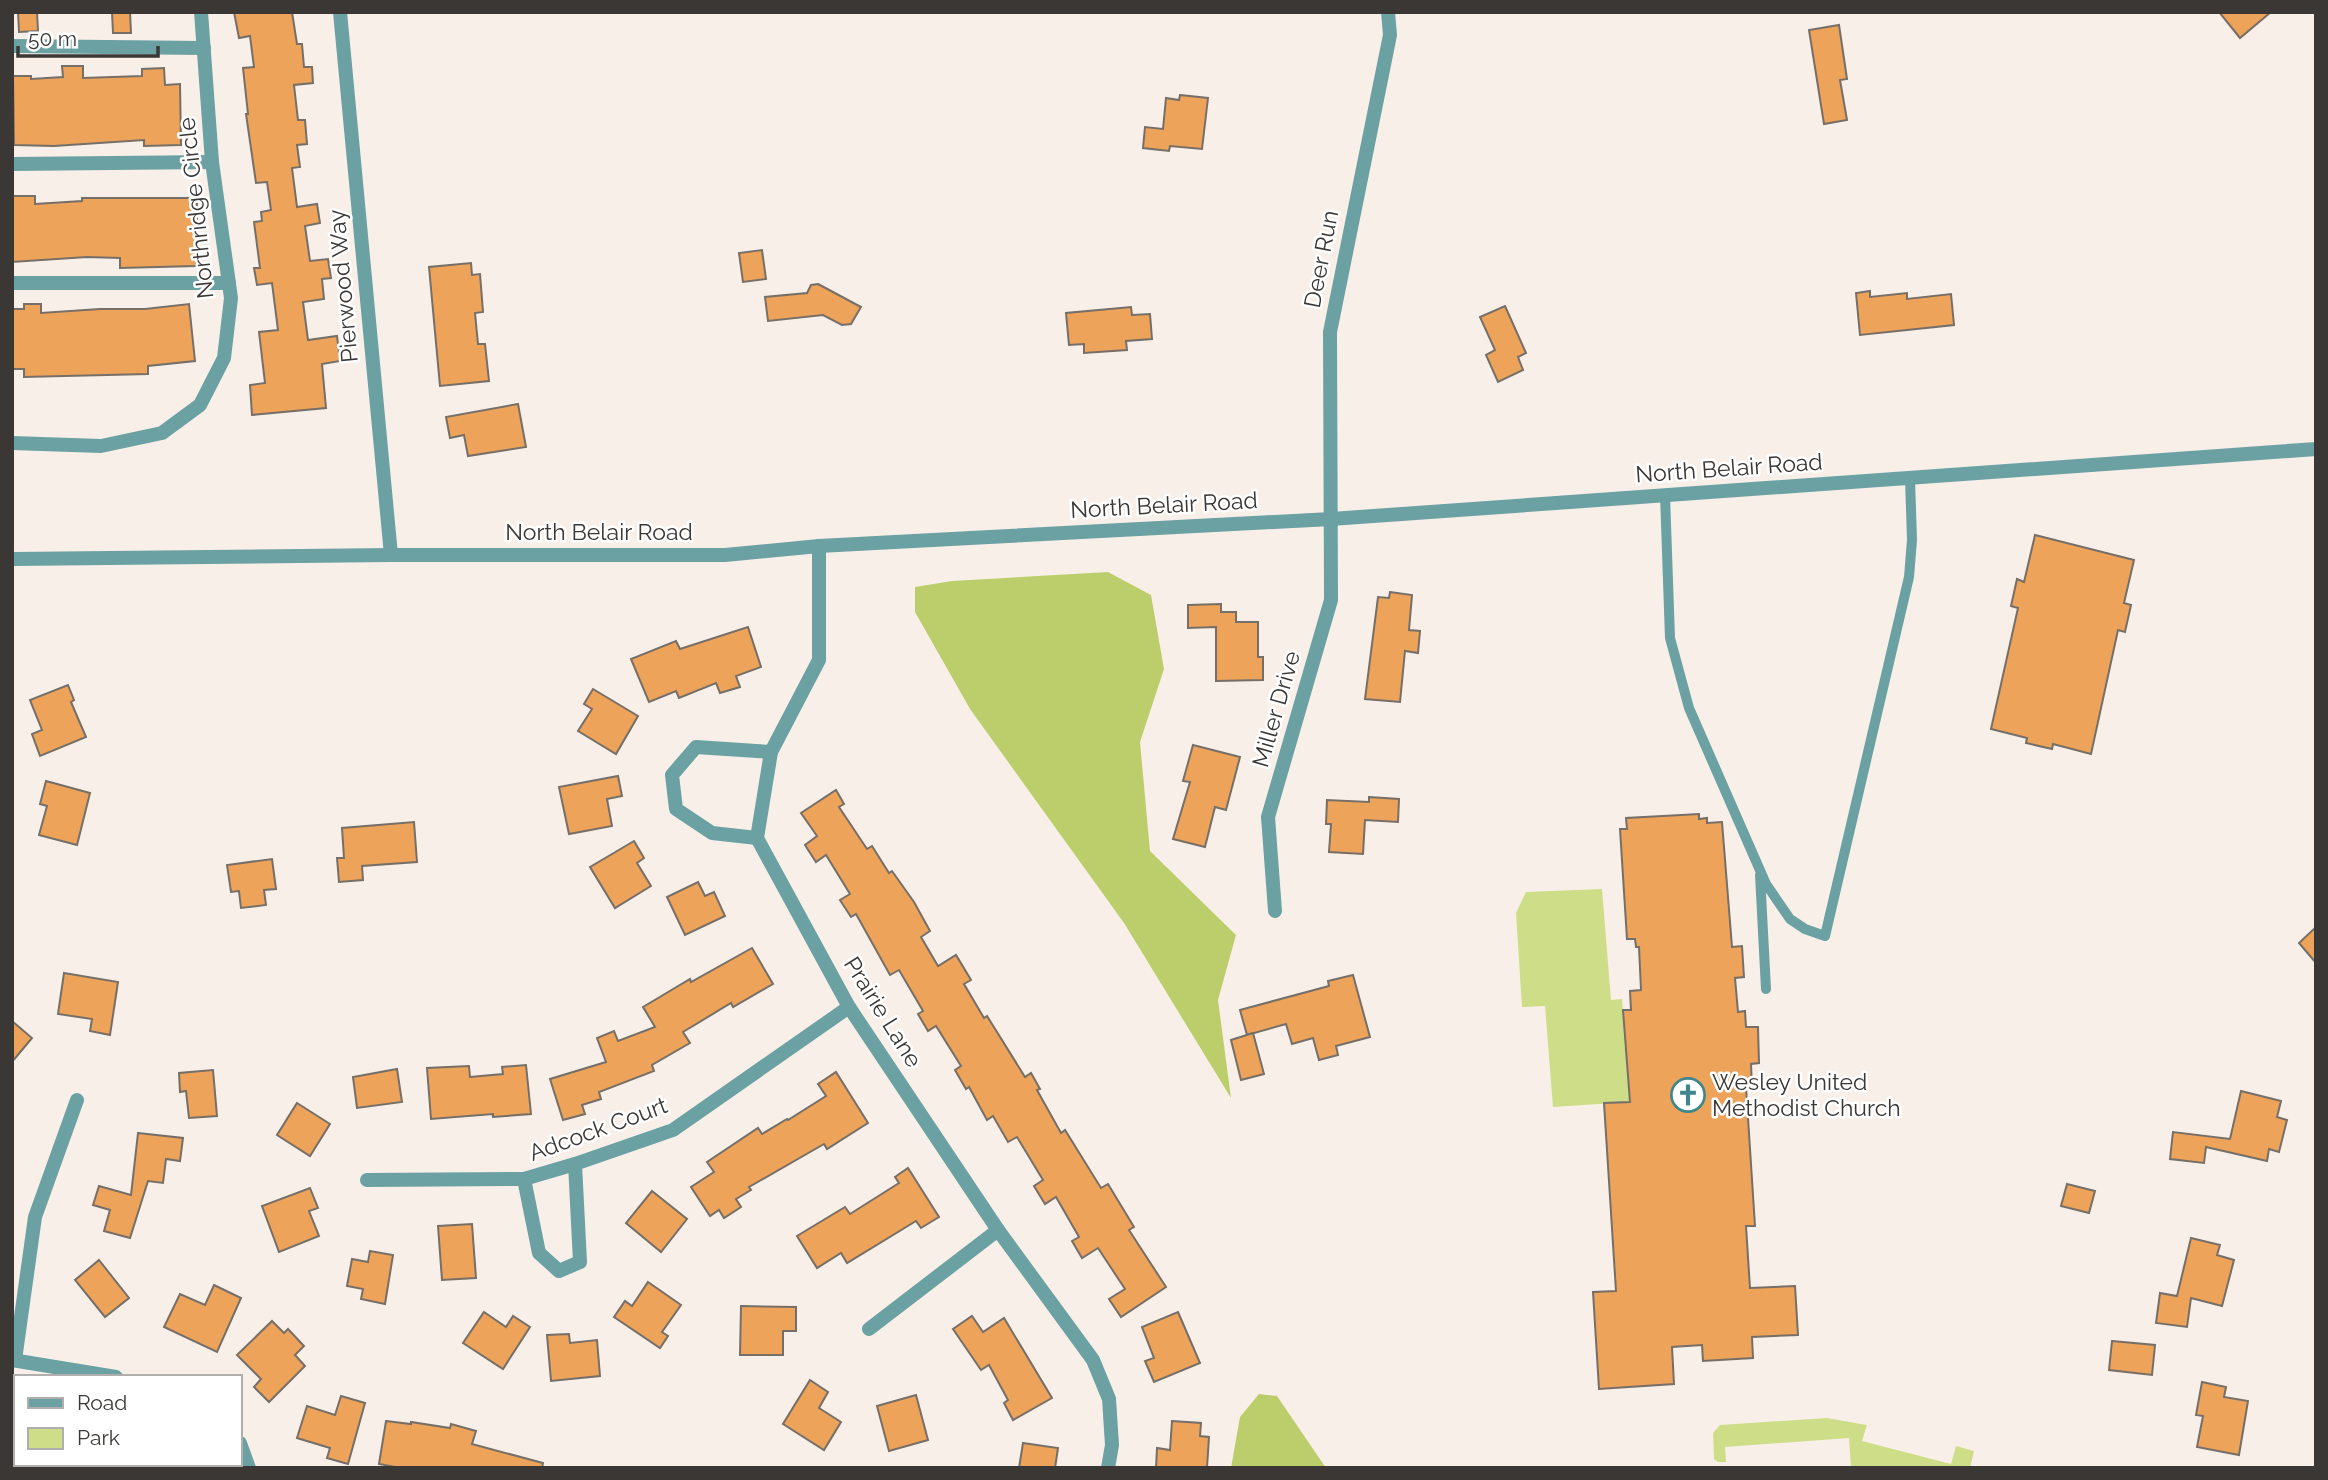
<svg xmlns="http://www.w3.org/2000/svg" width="2328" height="1480" font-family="Raleway,sans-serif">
<rect width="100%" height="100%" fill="#f8f0e8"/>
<g fill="#cede88">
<polygon points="1602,889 1611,1000 1622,999 1630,1102 1553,1107 1545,1006 1522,1007 1516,913 1526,892"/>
<polygon points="1827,1418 1867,1425 1862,1441 1951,1464 1956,1446 1974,1451 1970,1468 1851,1468 1849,1438 1725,1447 1726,1462 1718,1462 1714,1459 1713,1433 1720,1425"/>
</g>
<g fill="#bcce6b">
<polygon points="1108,572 1151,595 1164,669 1140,742 1150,851 1236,935 1218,1000 1231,1098 1124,923 970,709 915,612 915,587 952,581"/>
<polygon points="1259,1394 1277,1396 1326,1468 1231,1468 1240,1417"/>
</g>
<g fill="#eea35a" stroke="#766f68" stroke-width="2">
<polygon points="18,12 37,12 38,31 19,32"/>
<polygon points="112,12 130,12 131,33 113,33"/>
<polygon points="234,12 292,12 297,44 302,44 304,67 312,67 313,83 294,85 298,120 305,120 307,144 297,145 300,167 292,168 297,207 317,204 320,223 305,226 310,261 328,259 331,278 322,279 324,299 303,302 308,340 337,336 340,361 322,364 326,408 252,415 250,385 265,383 259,332 278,330 272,283 257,285 254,268 260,268 254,222 262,221 261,212 271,210 267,182 256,183 246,114 248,114 243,68 254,67 250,36 239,38"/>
<polygon points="2219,12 2271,12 2240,38"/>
<polygon points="1839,25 1847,79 1840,80 1847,120 1824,124 1809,30"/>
<polygon points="62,66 83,66 83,78 142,76 142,69 164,68 165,85 180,84 181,145 144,146 144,140 54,146 14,145 13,76 31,76 31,79 63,77"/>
<polygon points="1180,95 1208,98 1202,149 1170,146 1169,151 1143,148 1145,127 1163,129 1166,98 1179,100"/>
<polygon points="12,196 35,196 35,204 82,201 82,198 197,198 196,266 120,268 120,258 87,257 12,262"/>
<polygon points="762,250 766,279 743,282 739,253"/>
<polygon points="471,263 472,275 480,274 483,312 475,313 478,344 485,344 489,381 440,386 429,267"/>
<polygon points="818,284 861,307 851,324 842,325 823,315 768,321 765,297 807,293 811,285"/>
<polygon points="1870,291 1870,297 1907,293 1907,299 1951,294 1954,325 1860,335 1856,293"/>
<polygon points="24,304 41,304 41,313 100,309 145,309 189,304 195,361 148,366 148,374 24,377 24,369 12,369 12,309 24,309"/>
<polygon points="1505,306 1526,353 1518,357 1523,370 1498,382 1486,355 1495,350 1480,317"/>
<polygon points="1131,307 1132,315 1150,314 1152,339 1126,341 1127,350 1084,353 1084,344 1069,345 1066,313"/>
<polygon points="518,404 526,447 468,456 464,435 450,438 446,417"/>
<polygon points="2035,535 2134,560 2124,603 2131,605 2125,632 2118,630 2091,754 2053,744 2052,749 2026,743 2027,738 1991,729 2018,608 2011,606 2017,579 2024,582"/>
<polygon points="1390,592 1412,595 1409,630 1420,631 1418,653 1405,651 1400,702 1365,699 1378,597 1389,598"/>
<polygon points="1221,604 1221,612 1236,612 1236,622 1258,622 1258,657 1263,657 1263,680 1216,681 1216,627 1188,628 1188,605"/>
<polygon points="748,627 761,667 736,676 740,687 720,693 716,683 679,698 676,691 649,702 631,659 676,641 680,649"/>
<polygon points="68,685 74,700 71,702 86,737 40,756 32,734 42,730 30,700"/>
<polygon points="593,689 638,716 616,754 578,731 592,709 584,704"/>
<polygon points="1193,745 1240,757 1226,810 1215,807 1205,847 1173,839 1190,782 1183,781"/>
<polygon points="618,776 622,796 607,799 612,826 569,834 559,787"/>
<polygon points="46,781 90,793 77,845 39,835 47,806 40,804"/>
<polygon points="836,790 844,804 839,807 867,849 872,846 889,873 892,871 914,902 930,931 921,937 938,966 956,955 971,980 964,984 984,1018 987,1016 1025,1077 1031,1073 1040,1089 1037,1090 1061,1133 1065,1130 1101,1188 1108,1184 1134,1227 1129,1230 1166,1287 1121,1317 1109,1299 1125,1289 1098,1248 1082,1258 1072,1241 1079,1237 1056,1197 1045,1204 1034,1186 1043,1180 1017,1137 1008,1142 993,1116 987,1120 969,1087 966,1089 955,1070 961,1066 936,1026 928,1031 918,1014 923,1011 899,970 890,975 856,914 851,917 840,900 850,894 826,855 816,862 805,845 817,836 801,813"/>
<polygon points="1369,797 1399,799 1398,822 1365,820 1363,854 1329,852 1331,824 1326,824 1327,800 1369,802"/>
<polygon points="1699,814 1699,819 1707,818 1707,823 1722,822 1732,947 1742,946 1744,977 1735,978 1738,1012 1745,1011 1746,1027 1758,1027 1759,1063 1751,1064 1752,1087 1746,1087 1755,1226 1746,1226 1750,1288 1795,1286 1798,1335 1752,1337 1753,1358 1703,1361 1702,1345 1672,1347 1674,1384 1599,1389 1593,1292 1616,1291 1604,1103 1630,1102 1623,1010 1631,1010 1630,991 1641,990 1639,947 1636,947 1635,939 1627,939 1620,829 1627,829 1626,818"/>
<polygon points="414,822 417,862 362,866 363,880 339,882 337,858 344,858 342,828"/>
<polygon points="634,841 644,858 637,863 651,886 615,908 590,867"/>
<polygon points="272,859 276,889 264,890 266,905 241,908 239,891 231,892 227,865"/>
<polygon points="698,882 705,896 714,892 725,916 685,935 667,897"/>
<polygon points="2316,927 2316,963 2299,943"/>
<polygon points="752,948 773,984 733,1007 731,1003 683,1032 690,1043 652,1065 654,1071 599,1092 601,1099 582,1105 585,1114 563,1120 550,1079 606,1062 597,1038 614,1031 618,1041 655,1027 643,1007 690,979 691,982"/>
<polygon points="64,973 118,982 110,1035 90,1031 92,1019 58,1014"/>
<polygon points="1353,975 1370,1037 1336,1046 1338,1055 1319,1060 1313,1038 1292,1044 1286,1024 1247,1035 1240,1010 1329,986 1328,981"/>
<polygon points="12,1021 32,1038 12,1062"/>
<polygon points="1253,1033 1264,1074 1241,1080 1231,1040"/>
<polygon points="526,1065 531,1114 493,1117 493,1114 431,1119 427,1068 469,1066 470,1077 503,1074 502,1067"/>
<polygon points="397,1069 402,1102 357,1108 353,1077"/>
<polygon points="213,1070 217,1116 189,1118 186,1091 180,1092 179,1073"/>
<polygon points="836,1072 868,1123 827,1149 824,1144 749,1187 751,1190 736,1199 741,1207 724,1218 719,1210 710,1216 691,1187 714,1172 707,1162 758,1128 762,1134 787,1119 788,1120 826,1096 818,1084"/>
<polygon points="2241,1091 2281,1101 2277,1117 2287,1120 2279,1152 2269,1149 2267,1161 2206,1147 2204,1163 2170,1159 2173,1132 2230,1139"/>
<polygon points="297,1103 330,1124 310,1156 277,1135"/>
<polygon points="138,1133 183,1138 180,1161 166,1159 163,1183 148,1181 130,1238 104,1231 110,1210 93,1205 99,1186 131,1195"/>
<polygon points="908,1168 939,1217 921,1228 916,1221 847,1263 841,1253 817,1268 797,1236 845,1207 850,1214 899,1183 895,1177"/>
<polygon points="2067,1184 2095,1191 2089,1213 2061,1206"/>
<polygon points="310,1188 318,1208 309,1211 319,1236 279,1252 262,1206"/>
<polygon points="652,1191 687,1219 661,1252 626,1223"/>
<polygon points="472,1224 476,1278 442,1280 438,1226"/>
<polygon points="2191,1238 2220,1245 2217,1255 2234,1260 2222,1306 2191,1298 2187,1327 2156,1323 2160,1293 2177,1296"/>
<polygon points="370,1251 393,1255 385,1304 361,1299 363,1289 347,1286 352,1259 368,1262"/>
<polygon points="99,1260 129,1298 105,1317 75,1280"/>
<polygon points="648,1282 681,1305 662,1332 668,1336 660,1348 614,1317 625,1301 632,1306"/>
<polygon points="214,1285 241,1298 217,1352 164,1327 180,1294 205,1305"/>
<polygon points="741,1306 796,1307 796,1331 783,1331 783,1355 740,1355"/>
<polygon points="484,1312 506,1327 513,1316 530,1327 503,1369 463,1343"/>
<polygon points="1178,1312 1200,1363 1154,1382 1145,1361 1154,1358 1142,1327"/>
<polygon points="972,1316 983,1332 1004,1318 1052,1398 1013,1420 1004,1403 1008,1400 989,1365 981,1370 953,1329"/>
<polygon points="272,1321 284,1333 288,1329 304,1346 295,1355 305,1366 269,1402 254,1387 261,1379 237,1355"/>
<polygon points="569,1334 570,1343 597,1340 600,1376 551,1381 547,1335"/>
<polygon points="2112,1341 2155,1345 2152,1375 2109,1370"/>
<polygon points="810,1380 828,1392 819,1408 841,1422 824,1450 783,1424"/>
<polygon points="2202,1382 2226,1387 2224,1397 2248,1401 2239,1455 2197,1447 2203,1416 2196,1415"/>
<polygon points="916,1395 928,1440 889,1451 877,1406"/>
<polygon points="341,1396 365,1403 348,1464 327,1458 330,1448 297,1438 307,1406 335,1415"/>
<polygon points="386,1421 411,1424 411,1422 450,1428 451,1424 476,1431 472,1444 543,1463 542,1468 401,1468 379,1464"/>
<polygon points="1172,1421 1201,1423 1200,1436 1209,1437 1207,1468 1156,1468 1157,1448 1170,1450"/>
<polygon points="1023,1443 1058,1448 1055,1468 1019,1468"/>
</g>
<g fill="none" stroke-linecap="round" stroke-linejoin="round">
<g stroke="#6ba1a3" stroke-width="10">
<polyline points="1665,495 1670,638 1689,708 1766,884 1790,919 1805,929 1825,936 1909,577 1912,540 1910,478"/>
<polyline points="1760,875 1766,989"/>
</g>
<g stroke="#6ba1a3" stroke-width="14">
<polyline points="340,12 391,555"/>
<polyline points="12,46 204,48"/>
<polyline points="12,164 212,162"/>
<polyline points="12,283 229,283"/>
<polyline points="12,443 101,446 162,433 200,405 224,358 231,298 212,162 201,12"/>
<polyline points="819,546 819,660 771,752 757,838 849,1007 998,1230 1093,1360 1109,1399 1112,1445 1108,1468"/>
<polyline points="757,838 712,833 676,809 672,775 696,747 771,752"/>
<polyline points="1275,911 1268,817 1331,600 1330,332 1390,35 1388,12"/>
<polyline points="524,1179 539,1253 559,1271 580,1262 575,1164"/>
<polyline points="367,1180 524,1179 575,1164 673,1130 849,1007"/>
<polyline points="869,1329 998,1230"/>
<polyline points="12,1360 116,1377"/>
<polyline points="15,1360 35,1217 77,1100"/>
<polyline points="240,1443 249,1468"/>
</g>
<polyline stroke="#6ba1a3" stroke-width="14" points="12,559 391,555 725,555 819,546 1331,519 2316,449"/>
</g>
<defs>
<g id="church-ring" transform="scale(1.75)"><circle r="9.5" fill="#fff" stroke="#3f878d" stroke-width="1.5"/><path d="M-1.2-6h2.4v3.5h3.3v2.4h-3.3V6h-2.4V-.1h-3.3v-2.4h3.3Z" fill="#3f878d"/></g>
</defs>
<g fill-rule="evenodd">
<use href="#church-ring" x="1688" y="1095"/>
</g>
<g text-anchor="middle" stroke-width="5" stroke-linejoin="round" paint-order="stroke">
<g font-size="23" fill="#3a3734" stroke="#fff">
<text transform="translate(196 208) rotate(-96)" y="8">Northridge Circle</text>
<text transform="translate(1321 259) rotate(-79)" y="8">Deer Run</text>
<text transform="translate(343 286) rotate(-95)" y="8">Pierwood Way</text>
<text transform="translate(1729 468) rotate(-4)" y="8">North Belair Road</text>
<text transform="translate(1164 505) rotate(-3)" y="8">North Belair Road</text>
<text x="599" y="540">North Belair Road</text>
<text transform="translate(1276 709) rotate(-74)" y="8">Miller Drive</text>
<text transform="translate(883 1012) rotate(58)" y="8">Prairie Lane</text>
<text transform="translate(598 1129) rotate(-20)" y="8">Adcock Court</text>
</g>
<g font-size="23" fill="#3a3734" stroke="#fff" text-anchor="start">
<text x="1712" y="1090">Wesley United<tspan x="1712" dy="26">Methodist Church</tspan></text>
</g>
</g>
<rect width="2328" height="1480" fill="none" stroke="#3a3734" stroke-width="28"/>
<rect x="14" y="1375" width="228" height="91" fill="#ffffff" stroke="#b0afae" stroke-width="2"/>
<rect x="28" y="1398" width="35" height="10" fill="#6ba1a3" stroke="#b0afae" stroke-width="2"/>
<text x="77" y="1410" font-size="21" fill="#3a3734">Road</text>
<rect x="28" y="1428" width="35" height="21" fill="#cede88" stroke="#b0afae" stroke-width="2"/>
<text x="77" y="1445" font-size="21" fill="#3a3734">Park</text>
<path d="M18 46v10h140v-10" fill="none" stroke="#3a3734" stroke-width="3.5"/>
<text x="28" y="46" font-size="21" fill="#3a3734" stroke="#ffffff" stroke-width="5" paint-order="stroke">50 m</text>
</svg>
